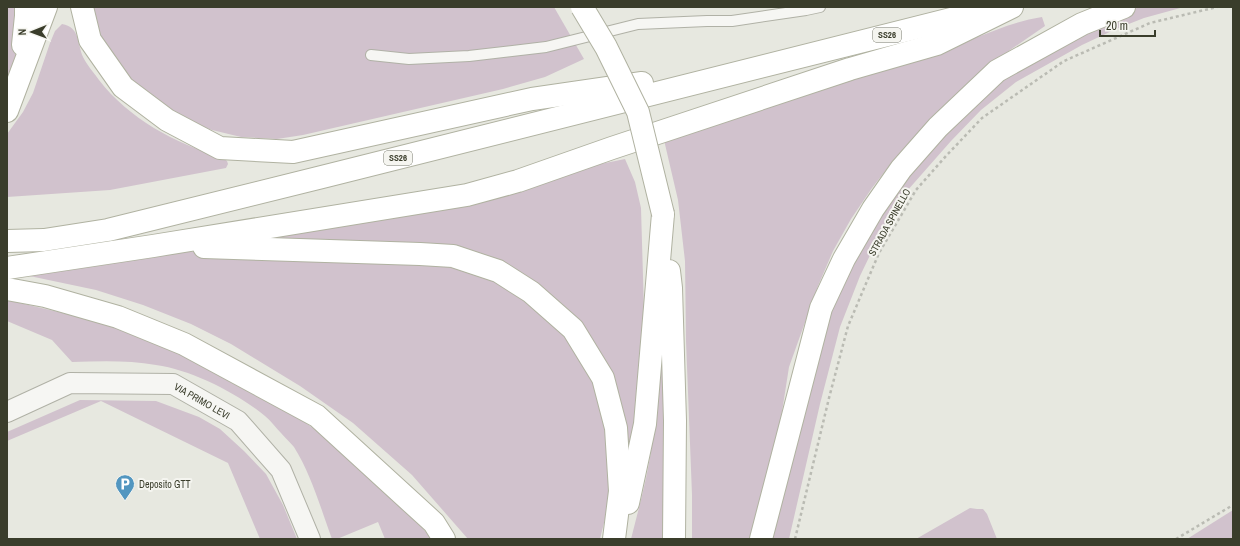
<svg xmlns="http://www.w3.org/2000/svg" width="1240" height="546" font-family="'Archivo Narrow',sans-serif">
<rect width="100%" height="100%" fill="#e7e8e0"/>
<g fill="#d1c2cd">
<polygon points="7,7 19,7 17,50 7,85"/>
<polygon points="88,7 554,7 584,59 545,77 503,89 303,135 277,139 241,137 212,130 182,119 128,83 105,48"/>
<polygon points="1139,7 1184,7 1144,18 1116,29 1082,45 1016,82 981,110 951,141 907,191 886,222 860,276 840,327 820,404 789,539 770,539 832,306 849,268 885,206 929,150 1005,76 1110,19"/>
<path d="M 1042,17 L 1045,26 L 1010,50 L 969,83 L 934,115 L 896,157 L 872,188 L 851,219 L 833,251 L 818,286 L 789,367 L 781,418 L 751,539 L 692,539 L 692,495 L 686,341 L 685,261 L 678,200 L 664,140 C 753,111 843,82 933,54 C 970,42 1004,23 1042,17 Z"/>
<path d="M 62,24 C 80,27 77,43 83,57 C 87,65 94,73 99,80 C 128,118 176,144 221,157 L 227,161 L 228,164 L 226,168 L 110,190 L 7,197 L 7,134 L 23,112 L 33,93 L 50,43 L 55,31 Z"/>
<polygon points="625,159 635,182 641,208 645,345 627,474 615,391 499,264 462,247 449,246 266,240 261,234"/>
<polygon points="173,251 424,263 451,267 499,283 525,300 565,334 589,371 599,397 606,424 611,486 607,511 600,539 468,539 412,475 353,423 300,386 231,344 191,324 143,305 96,290 20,274"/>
<path d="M 7,300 L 110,324 L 172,348 L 275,401 L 338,446 L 392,495 L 426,532 L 431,539 L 385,539 L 378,522 L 337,539 L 332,539 C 321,509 311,474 294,447 C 290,442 285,438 281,433 C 276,428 271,421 265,416 C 237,393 192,370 156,365 C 129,360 100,361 72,362 L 52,340 L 7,321 Z"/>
<path d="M 661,343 L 664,378 L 667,539 L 631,539 C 639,507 648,476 652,444 C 657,411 660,377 661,343 Z"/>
<polygon points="80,400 156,401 199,417 220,429 244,451 266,474 283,505 297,539 260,539 228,463 101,401 7,441 7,432"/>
<polygon points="970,508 977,509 983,509 987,514 997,539 916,539"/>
<polygon points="1233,510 1233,539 1187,539"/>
</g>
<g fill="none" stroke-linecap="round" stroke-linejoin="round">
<g stroke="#b0b1a6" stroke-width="12">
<polyline id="lane" points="371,55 409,59 469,56 546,47 638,24 707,21 732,21 806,10 820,7"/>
</g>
<g stroke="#b0b1a6" stroke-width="22">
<g id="street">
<path id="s1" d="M 7,412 L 70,383 L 173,384 L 238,421 L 281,470 L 310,539"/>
</g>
</g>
<g stroke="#b0b2a1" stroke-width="24">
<g id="primary">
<polyline points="82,7 90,40 123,87 167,120 220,148 293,152 532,99 642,83"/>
<polyline points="23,45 26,16 26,7"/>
<polyline points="7,111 46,7"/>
<polyline points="7,241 44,240 108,230 322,177 983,11"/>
<polyline points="204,247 420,254 453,256 498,271 531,292 573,329 603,378 616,428 620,491 614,539"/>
<polyline points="7,268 153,246 467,195 518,181 612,148 850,69 937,44 1012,7"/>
<polyline points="669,271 671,288 675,421 674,539"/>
<polyline points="7,289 45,296 118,317 184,344 317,416 434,523 444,539"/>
<polyline points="628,503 645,424 663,214"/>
<polyline points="761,539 821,308 844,259 873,209 901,169 938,127 997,71 1082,24 1124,7"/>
</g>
</g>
<g stroke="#babbb3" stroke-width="2.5" stroke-dasharray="3 3" stroke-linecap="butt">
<polyline points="795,539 829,398 848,326 879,253 916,190 946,156 982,118 1064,61 1150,23 1217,7"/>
<polyline points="1176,539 1233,505"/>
</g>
<use href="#lane" stroke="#f6f6f3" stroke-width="10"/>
<use href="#street" stroke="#f6f6f3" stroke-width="20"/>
<use href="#primary" stroke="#fff" stroke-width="22"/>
<g stroke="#b0b2a1" stroke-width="24" stroke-linecap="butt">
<polyline id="primary-bridge" points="582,7 606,47 638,112 663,214"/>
</g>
<use href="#primary-bridge" stroke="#fff" stroke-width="22"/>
</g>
<defs>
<g id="parking-pin" transform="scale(1)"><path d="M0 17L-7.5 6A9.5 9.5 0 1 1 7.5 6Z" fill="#5296c0" stroke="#f5f5f0"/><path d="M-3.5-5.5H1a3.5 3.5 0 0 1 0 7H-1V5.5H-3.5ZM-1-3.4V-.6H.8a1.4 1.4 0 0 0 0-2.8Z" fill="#fff"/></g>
</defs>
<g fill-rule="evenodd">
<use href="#parking-pin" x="125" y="484"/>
</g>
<g text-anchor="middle" stroke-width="4" stroke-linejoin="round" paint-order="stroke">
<g fill="#f5f5f0" stroke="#727466" stroke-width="1">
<rect x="873" y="28" width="28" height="14" rx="3"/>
<rect x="384" y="151" width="28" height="14" rx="3"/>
</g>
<g font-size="9" font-weight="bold" fill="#3a3d2b">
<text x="887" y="38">SS26</text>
<text x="398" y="161">SS26</text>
</g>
<g font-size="10" fill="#3a3d2b" stroke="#f5f5f0">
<text transform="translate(889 222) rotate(-61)" y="4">STRADA SPINELLO</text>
<text dy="4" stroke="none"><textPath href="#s1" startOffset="206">VIA PRIMO LEVI</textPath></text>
</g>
<g font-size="10" fill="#3a3d2b" stroke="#f5f5f0" text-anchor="start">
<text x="139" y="488">Deposito GTT</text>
</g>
</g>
<rect width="1240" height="546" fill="none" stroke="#3a3d2b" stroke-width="16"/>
<g transform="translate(32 32) rotate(269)" stroke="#f5f5f0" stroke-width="3" paint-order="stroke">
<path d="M0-3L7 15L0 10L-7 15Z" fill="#3a3d2b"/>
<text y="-6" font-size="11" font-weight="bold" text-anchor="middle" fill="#3a3d2b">N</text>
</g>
<path d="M1100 30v6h55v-6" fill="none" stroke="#3a3d2b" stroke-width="2"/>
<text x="1106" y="30" font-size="12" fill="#3a3d2b" stroke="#f5f5f0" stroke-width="3" paint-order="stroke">20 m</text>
</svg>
